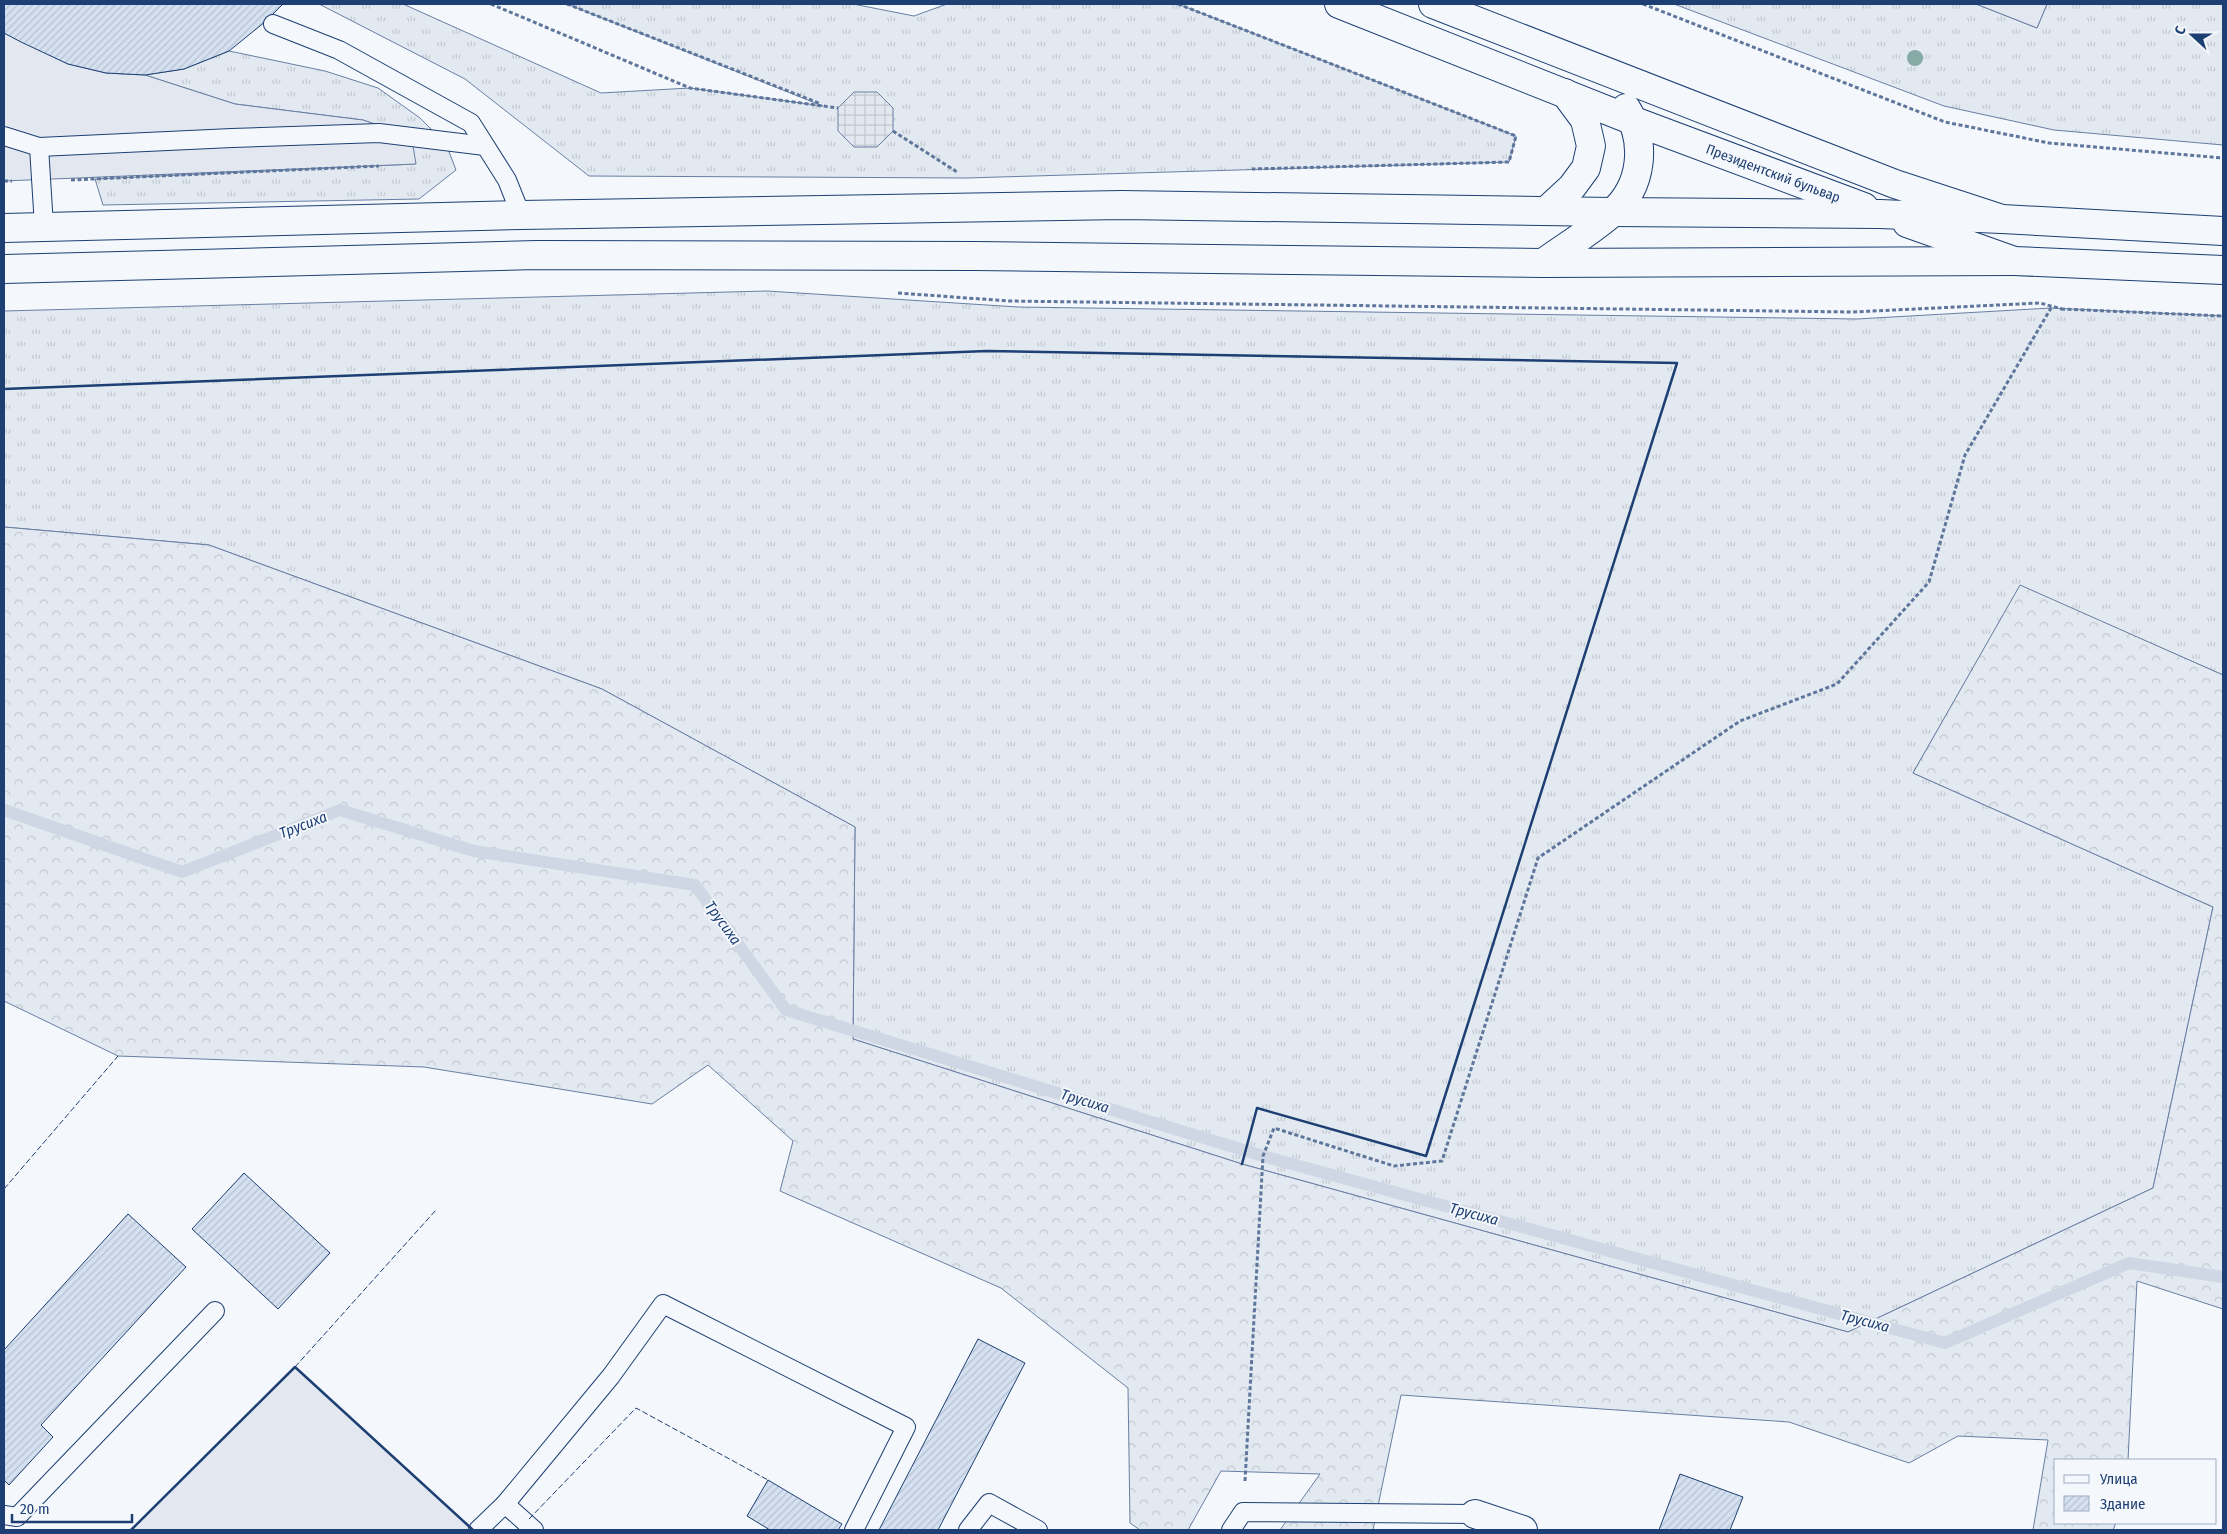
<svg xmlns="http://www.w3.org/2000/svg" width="2227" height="1534" font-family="'Fira Sans Condensed',sans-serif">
	<defs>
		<pattern id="grass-tufts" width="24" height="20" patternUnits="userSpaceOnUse" patternTransform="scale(1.25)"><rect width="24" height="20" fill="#e3e9f0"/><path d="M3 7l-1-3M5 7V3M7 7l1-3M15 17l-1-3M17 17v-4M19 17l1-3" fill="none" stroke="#c2c9d1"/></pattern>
		<pattern id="forest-crowns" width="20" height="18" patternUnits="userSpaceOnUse" patternTransform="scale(1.25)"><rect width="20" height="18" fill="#e3e9f0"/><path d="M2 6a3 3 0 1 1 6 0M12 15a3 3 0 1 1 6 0" fill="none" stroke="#c2c9d1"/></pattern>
		<pattern id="plaza-grid" width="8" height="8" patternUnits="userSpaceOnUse" patternTransform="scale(1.25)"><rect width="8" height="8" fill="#e3e8f0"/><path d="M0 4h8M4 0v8" fill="none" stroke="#c2c8d1"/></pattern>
		<pattern id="building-hatch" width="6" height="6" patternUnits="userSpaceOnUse" patternTransform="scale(1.25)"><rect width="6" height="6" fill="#d5e0f0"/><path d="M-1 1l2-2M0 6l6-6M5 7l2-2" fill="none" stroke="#b6c1d1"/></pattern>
	</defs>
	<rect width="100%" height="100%" fill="#f4f7fb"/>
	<g fill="url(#grass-tufts)" stroke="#687fa3">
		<polygon points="319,4 403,4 601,93 690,88 823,106 567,4 853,4 914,16 947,4 1178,4 1516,136 1509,162 966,178 589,176 465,79"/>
		<polygon points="1674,4 1976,4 2037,28 2047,4 2223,4 2223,145 2054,130 1944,106"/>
		<polygon points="229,51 325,71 378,88 420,118 446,144 456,170 419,199 103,205 95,179 415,164 401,133 363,120 235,104 145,75 184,69"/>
		<polygon points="767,291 1018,307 1857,319 2051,308 2223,316 2223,675 2020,586 1913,773 2213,907 2153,1188 1848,1332 1242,1164 853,1039 855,827 602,689 209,545 4,527 4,311"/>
	</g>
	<polygon fill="url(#forest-crowns)" stroke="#687fa3" points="4,527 209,545 602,689 855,827 853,1039 1242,1164 1848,1332 2153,1188 2213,907 1913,773 2020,585 2223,675 2223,1309 2137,1281 2128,1460 2056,1460 2056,1523 2116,1523 2113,1530 2033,1530 2048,1440 1958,1436 1909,1463 1789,1422 1401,1395 1373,1530 1280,1530 1320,1474 1221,1471 1188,1530 1140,1530 1130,1523 1128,1388 1001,1288 780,1191 793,1141 708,1065 652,1104 424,1067 118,1056 4,1001"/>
	<g fill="#e3e8f0" stroke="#687fa3">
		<polygon points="1976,4 2047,4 2037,28"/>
		<polygon points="4,33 68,64 106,73 145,75 235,104 363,120 401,133 413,146 416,164 4,181"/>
		<polygon points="295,1367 474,1530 131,1530"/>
	</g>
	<polygon fill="url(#plaza-grid)" stroke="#687fa3" points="854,92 877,92 893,108 893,131 877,147 854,147 838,131 838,108"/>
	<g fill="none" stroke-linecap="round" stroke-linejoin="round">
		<polyline stroke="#cfd7e4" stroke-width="12" points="4,810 182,872 340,810 474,851 695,885 786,1010 1263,1156 1945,1343 2129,1263 2223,1277"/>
	</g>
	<g fill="url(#building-hatch)" stroke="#1d3f73">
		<polygon points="4,4 283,4 266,21 229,51 184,69 145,75 106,73 68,64 21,42 4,33"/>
		<polygon points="244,1173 330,1253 278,1309 192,1229"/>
		<polygon points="128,1214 186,1267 41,1425 53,1437 9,1485 4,1480 4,1350"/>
		<polygon points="978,1339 1025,1363 938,1530 879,1530"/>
		<polygon points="1680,1474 1743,1497 1730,1530 1659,1530"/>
		<polygon points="768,1480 842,1524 838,1530 770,1530 747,1516"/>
	</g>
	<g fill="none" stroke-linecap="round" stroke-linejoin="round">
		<defs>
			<g id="lane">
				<polyline points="273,24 339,50 471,123 507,180 521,215"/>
				<polyline points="4,136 39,147 232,138 379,133 485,146"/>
				<polyline points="39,147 44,226"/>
				<polyline points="505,1504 611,1376 663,1304 906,1427 854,1530"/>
				<polyline points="4,1515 17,1517 215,1311"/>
				<polyline points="478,1530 505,1504 534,1530"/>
				<polyline points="968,1530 989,1503 1038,1530"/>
				<polyline points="1231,1530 1243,1512 1475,1514"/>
			</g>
			<polyline id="street" points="1475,1514 1523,1530"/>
			<g id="secondary">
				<path id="s1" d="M1339,4L1634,121L1864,207"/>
				<polyline points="1433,4 1895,184 2002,219 2223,231"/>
				<polyline points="1546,211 1572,187 1586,168 1591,146 1585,120 1565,93"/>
				<polyline points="1907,223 2014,261 2223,270"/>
				<polyline points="4,228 521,215 1122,205 1613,212 1880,214 2002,219"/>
				<path d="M1543,263C1565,247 1590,232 1612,213C1643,186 1647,142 1626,108"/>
				<polyline points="4,269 537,255 975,256 1543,263 2014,261"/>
			</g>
		</defs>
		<use href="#lane" stroke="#1d3f73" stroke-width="20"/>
		<use href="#street" stroke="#1d3f73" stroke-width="30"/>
		<use href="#secondary" stroke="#1d3f73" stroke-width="30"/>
		<g stroke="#5e769c" stroke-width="3" stroke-dasharray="4 2.5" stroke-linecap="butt">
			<polyline points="491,4 690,88 838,108"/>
			<polyline points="567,4 821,104"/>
			<polyline points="1178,4 1516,136 1509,162 1252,169"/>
			<polyline points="1643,4 1945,122 2049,143 2223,158"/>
			<polyline points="893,131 957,172"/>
			<polyline points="71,180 379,166"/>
			<polyline points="4,181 12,181"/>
			<polyline points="898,293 1009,301 1852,312 2040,303 2062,309"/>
			<polyline points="2061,309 2223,316"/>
			<polyline points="1245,1481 1263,1156 1274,1128 1394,1166 1442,1161 1538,858 1740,721 1837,684 1929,582 1965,455 2051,308 2054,308"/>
		</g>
		<use href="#lane" stroke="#f4f7fb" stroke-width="18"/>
		<use href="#street" stroke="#f4f7fb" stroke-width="28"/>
		<use href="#secondary" stroke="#f4f7fb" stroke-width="28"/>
		<g stroke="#1d3f73" stroke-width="1" stroke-dasharray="6 2.5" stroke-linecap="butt">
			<polyline points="4,1189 118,1056"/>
			<polyline points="295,1367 436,1210"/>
			<polyline points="529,1519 636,1408 768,1480"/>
		</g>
		<g stroke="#1d3f73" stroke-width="2.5">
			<polyline points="4,389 987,351 1677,363 1426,1156 1257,1108 1242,1164"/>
			<polyline points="131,1530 295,1367 473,1530"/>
		</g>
	</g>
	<circle fill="#86aba6" cx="1915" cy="58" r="8"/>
	<g text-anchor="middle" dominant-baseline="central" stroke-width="4" stroke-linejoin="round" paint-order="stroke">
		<g font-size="14" fill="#1d3f73" stroke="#f4f7fb">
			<text stroke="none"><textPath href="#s1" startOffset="466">Президентский бульвар</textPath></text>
		</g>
		<g font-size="15" font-style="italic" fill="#1d3f73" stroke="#f4f7fb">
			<text transform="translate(303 825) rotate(-21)">Трусиха</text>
			<text transform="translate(723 923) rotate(54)">Трусиха</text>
			<text transform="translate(1085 1101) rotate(17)">Трусиха</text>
			<text transform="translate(1474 1214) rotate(15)">Трусиха</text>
			<text transform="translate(1865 1321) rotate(15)">Трусиха</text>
		</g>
	</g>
	<rect width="2227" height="1534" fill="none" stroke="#1d3f73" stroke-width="10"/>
	<rect x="2054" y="1459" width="162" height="65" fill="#f4f7fb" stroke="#9eadc5"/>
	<rect x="2064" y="1475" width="25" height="8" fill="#f4f7fb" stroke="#9eadc5"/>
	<text x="2100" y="1484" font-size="15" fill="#1d3f73">Улица</text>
	<rect x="2064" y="1496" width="25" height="15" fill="url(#building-hatch)" stroke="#9eadc5"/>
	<text x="2100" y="1509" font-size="15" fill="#1d3f73">Здание</text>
	<g transform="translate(2192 35) rotate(291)" stroke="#f4f7fb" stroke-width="4" paint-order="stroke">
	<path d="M0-4L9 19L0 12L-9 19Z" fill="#1d3f73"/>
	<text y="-8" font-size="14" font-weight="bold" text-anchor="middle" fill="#1d3f73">С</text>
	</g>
	<path d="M12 1514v8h120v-8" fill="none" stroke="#1d3f73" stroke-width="2.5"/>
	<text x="20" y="1514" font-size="15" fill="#1d3f73" stroke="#f4f7fb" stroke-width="4" paint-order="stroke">20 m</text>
</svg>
